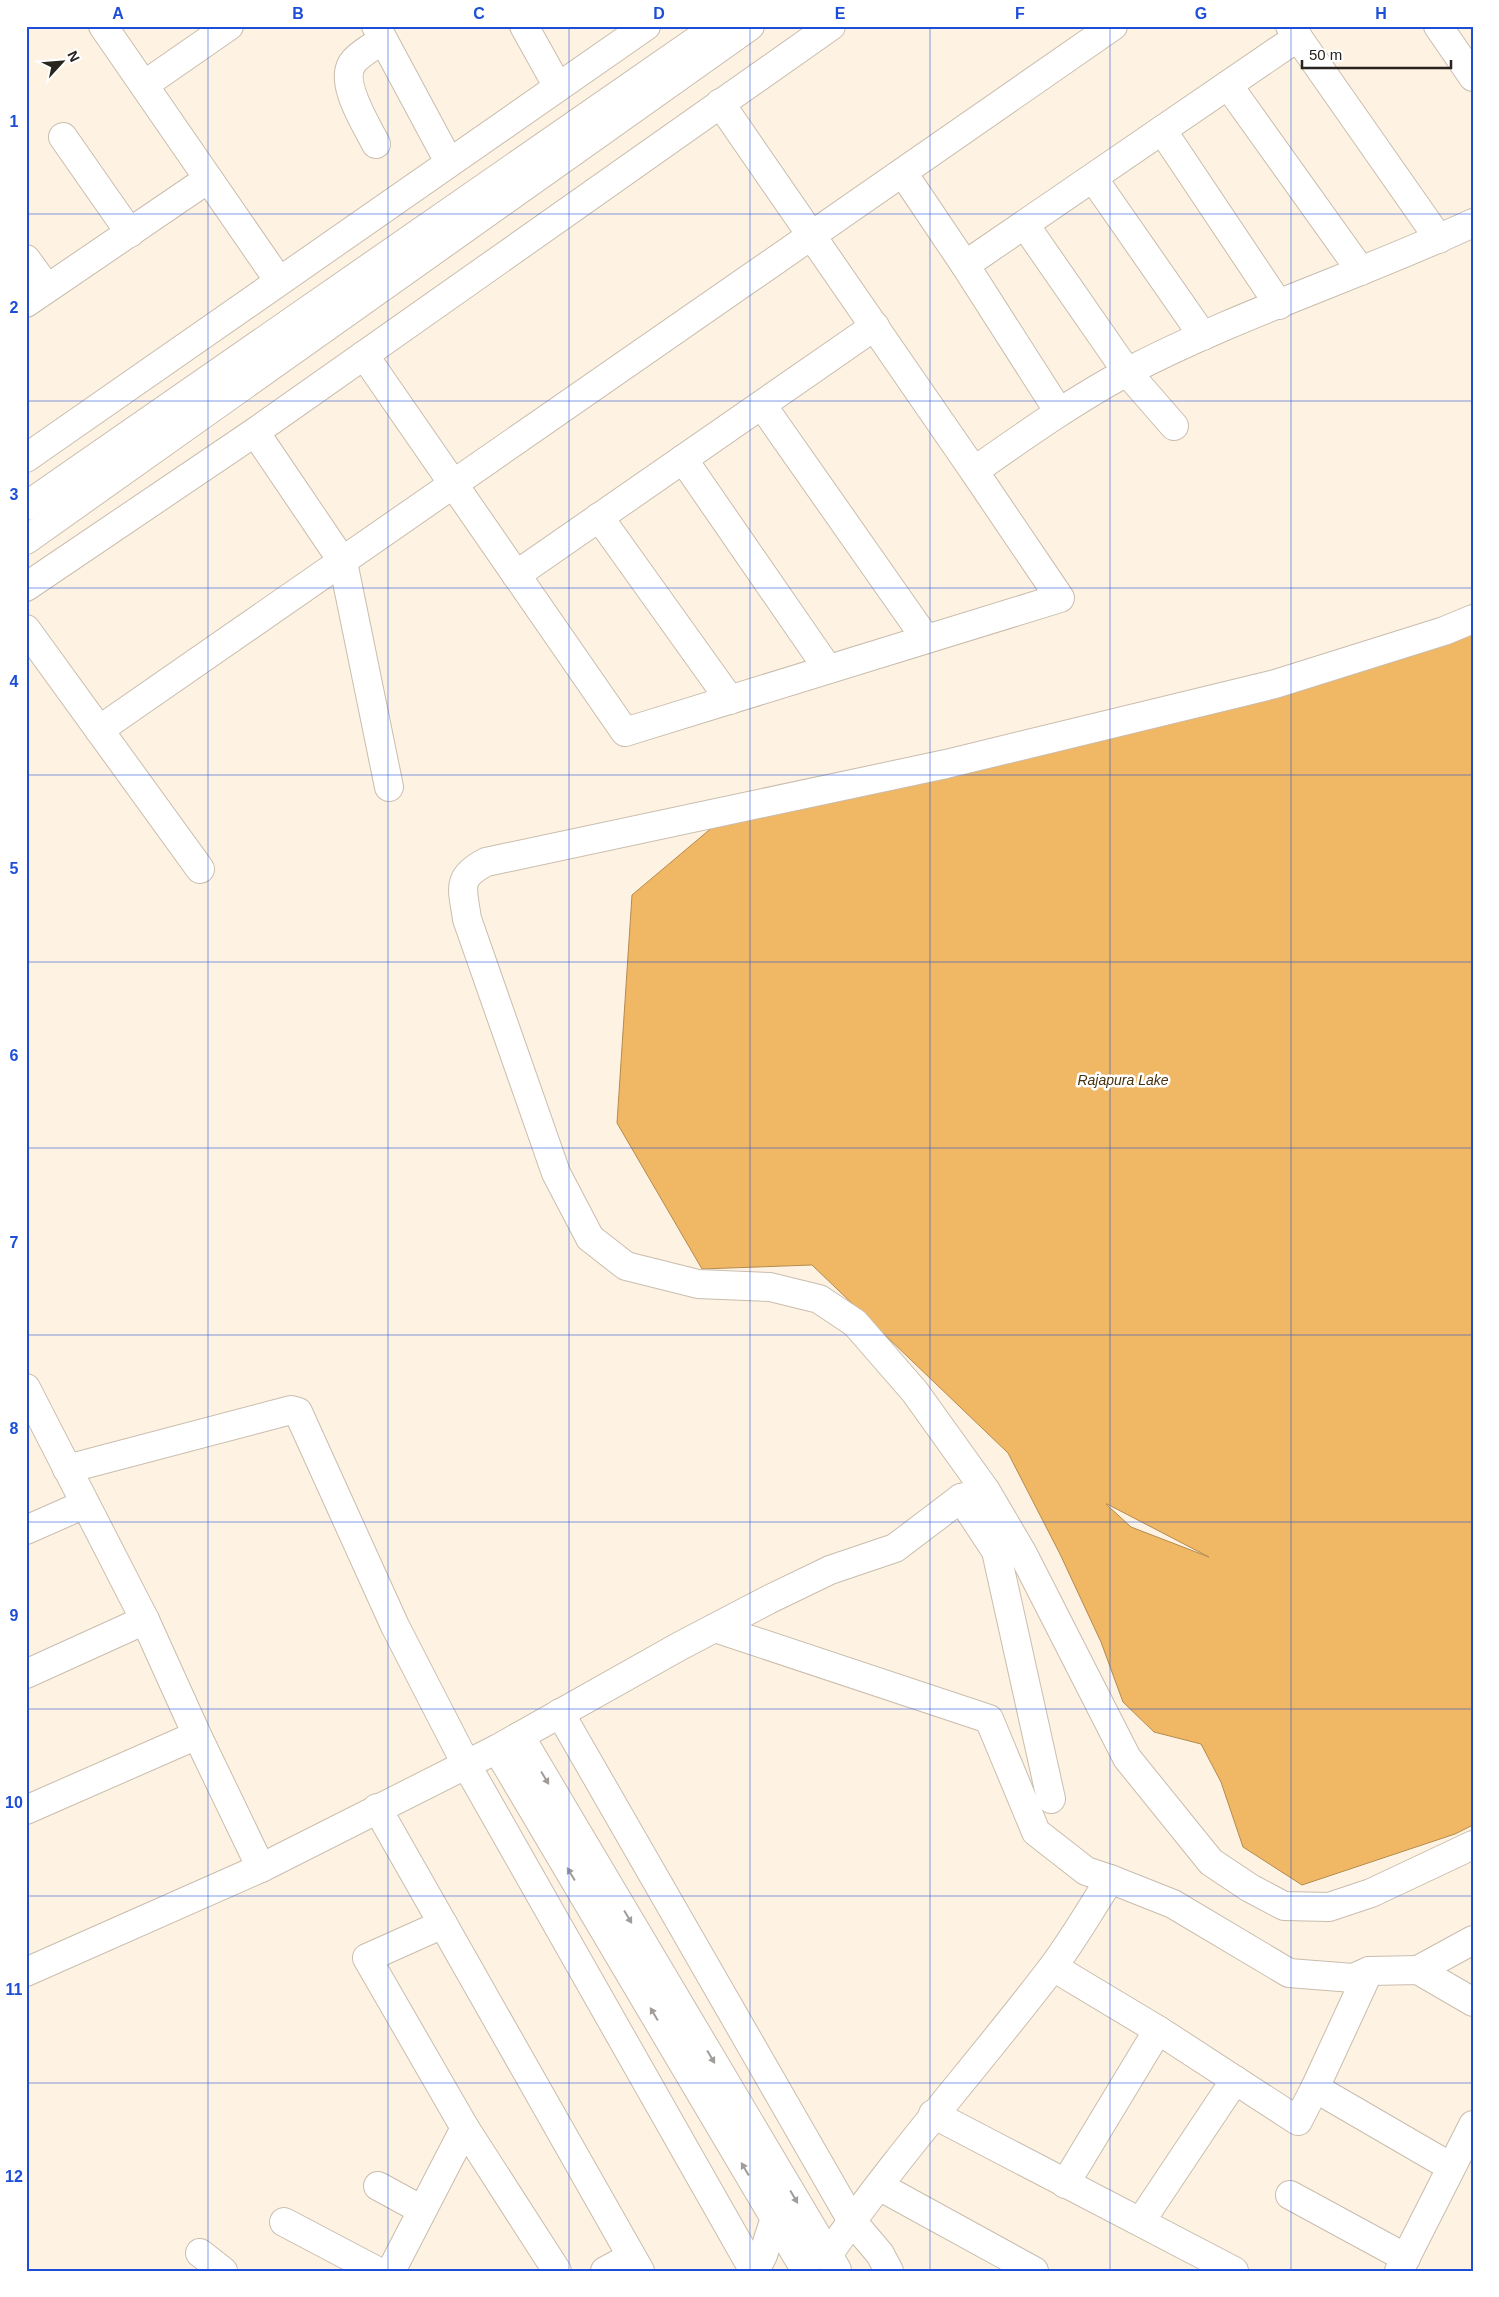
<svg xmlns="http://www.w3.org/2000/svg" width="1499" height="2297" font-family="Helvetica,sans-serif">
	<rect width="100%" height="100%" fill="#fef2e2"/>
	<path fill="#f0b764" stroke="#b48b4f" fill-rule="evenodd" d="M1473,615V1825L1455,1834L1302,1885L1243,1847L1221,1782L1201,1744L1154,1732L1123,1702L1101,1642L1060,1554L1008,1453L812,1265L702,1269L617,1123L632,895L746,799L1026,744ZM1106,1504H1107L1209,1557L1131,1527Z"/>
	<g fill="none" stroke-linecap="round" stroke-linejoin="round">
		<defs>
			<g id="minor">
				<polyline points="103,26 279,281"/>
				<polyline points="376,26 449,162"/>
				<polyline points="524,26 558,87"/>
				<polyline points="1290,26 1439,239"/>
				<polyline points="1438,26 1473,77"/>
				<polyline points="144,85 229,26"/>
				<polyline points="1228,85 1361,271"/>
				<path d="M720,103L974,471C1024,436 1073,401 1127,372C1238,314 1359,276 1473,223"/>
				<polyline points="1162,130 1279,305"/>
				<polyline points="63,137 130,233"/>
				<path d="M376,144C366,124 337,80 354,61C362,52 374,46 383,40"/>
				<polyline points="903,173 965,265 1298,37"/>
				<polyline points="1093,178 1203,336"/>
				<polyline points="1025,225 1127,372 1174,426"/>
				<polyline points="26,259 47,288"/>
				<polyline points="965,265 1059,412"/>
				<polyline points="26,303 208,179"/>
				<polyline points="364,355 625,732 1060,598 974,471"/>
				<polyline points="762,405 926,639"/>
				<polyline points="255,432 343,562 389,787"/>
				<polyline points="26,458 646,26"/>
				<polyline points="683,459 828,669"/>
				<polyline points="26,506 710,31"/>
				<polyline points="599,517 730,700"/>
				<polyline points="26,540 750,26"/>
				<polyline points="516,575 875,326"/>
				<polyline points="26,587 255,432 831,26"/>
				<polyline points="26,629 200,869"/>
				<polyline points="99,730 1113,26"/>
				<polyline points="26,1388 145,1620 197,1735 261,1868"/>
				<polyline points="67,1469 291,1410 298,1412 395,1626 466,1764 754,2271"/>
				<path d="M986,1491L915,1392L855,1323L819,1299L770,1287L698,1284L626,1266L590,1238L556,1173L467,919C463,889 455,878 486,862L946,764L1275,684L1444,631L1473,619"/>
				<polyline points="961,1498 996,1551 1051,1799"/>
				<polyline points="26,1530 85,1504"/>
				<path d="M715,1628L989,1719L1036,1832L1086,1871L1110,1879C1091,1909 1073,1940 1052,1968C978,2065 897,2155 828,2255"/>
				<polyline points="26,1674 145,1620"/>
				<polyline points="560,1713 852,2221 880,2254 889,2271"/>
				<polyline points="520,1736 837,2270"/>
				<polyline points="497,1749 806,2271"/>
				<polyline points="377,1808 443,1924"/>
				<polyline points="26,1810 197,1735"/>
				<polyline points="1110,1879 1173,1904 1289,1973 1353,1978 1369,1971 1418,1970 1473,2002"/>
				<polyline points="1053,1967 1158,2030"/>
				<polyline points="1418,1970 1473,1940"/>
				<polyline points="26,1972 261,1868 497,1749 680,1646 768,1600 830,1570 895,1548 961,1498 986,1491 1023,1554 1127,1758 1211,1862 1250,1888 1284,1906 1329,1907 1371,1893 1473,1845"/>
				<polyline points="1315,2088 1369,1971"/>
				<polyline points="933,2114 1234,2271"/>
				<polyline points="1065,2184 1158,2030 1298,2121 1315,2088 1451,2167"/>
				<polyline points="378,2186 422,2210"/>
				<polyline points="879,2186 1034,2271"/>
				<polyline points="1290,2195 1406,2258"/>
				<polyline points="1141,2221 1235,2080"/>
				<polyline points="284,2222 377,2271"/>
				<polyline points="200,2253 223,2271"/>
				<polyline points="391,2271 465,2128"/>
				<polyline points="557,2271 465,2128 367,1958 443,1924 640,2271"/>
				<polyline points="605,2271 631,2257"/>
				<polyline points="755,2271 763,2255 775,2218"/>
				<polyline points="1399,2271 1473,2125"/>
			</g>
		</defs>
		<use href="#minor" stroke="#c9bdae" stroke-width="30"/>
		<use href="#minor" stroke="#fff" stroke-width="28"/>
	</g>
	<defs><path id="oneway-solid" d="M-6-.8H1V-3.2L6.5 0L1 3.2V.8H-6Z" transform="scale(1.25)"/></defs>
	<g fill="#9f9c9a">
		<use href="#oneway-solid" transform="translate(545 1778) rotate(59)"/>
		<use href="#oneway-solid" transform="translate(571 1874) rotate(-121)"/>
		<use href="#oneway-solid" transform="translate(628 1917) rotate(59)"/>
		<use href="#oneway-solid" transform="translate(654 2014) rotate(-121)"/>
		<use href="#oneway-solid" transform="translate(711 2057) rotate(59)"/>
		<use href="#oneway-solid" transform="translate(745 2169) rotate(-121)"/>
		<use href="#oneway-solid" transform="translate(794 2197) rotate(60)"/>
	</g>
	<path fill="none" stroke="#1d4ed8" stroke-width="1" stroke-opacity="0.55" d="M208,26V2271M388,26V2271M569,26V2271M750,26V2271M930,26V2271M1110,26V2271M1291,26V2271M26,214H1473M26,401H1473M26,588H1473M26,775H1473M26,962H1473M26,1148H1473M26,1335H1473M26,1522H1473M26,1709H1473M26,1896H1473M26,2083H1473"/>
	<g text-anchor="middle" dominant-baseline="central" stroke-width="5" stroke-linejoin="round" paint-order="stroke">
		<g font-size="14" font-style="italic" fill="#48310d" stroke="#fff">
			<text x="1123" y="1080">Rajapura Lake</text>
		</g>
	</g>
	<rect width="1499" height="2297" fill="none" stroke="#ffffff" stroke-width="55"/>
	<g transform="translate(62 62) rotate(64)" stroke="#ffffff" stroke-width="4" paint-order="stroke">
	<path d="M0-4L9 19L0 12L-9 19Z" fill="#29241e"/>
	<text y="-8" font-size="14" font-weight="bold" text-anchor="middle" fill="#29241e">N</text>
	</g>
	<path d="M1302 60v8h149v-8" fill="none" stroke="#29241e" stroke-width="2.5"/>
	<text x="1309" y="60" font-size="15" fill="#29241e" stroke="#ffffff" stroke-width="4" paint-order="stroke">50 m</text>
	<rect x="28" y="28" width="1444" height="2242" fill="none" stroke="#1d4ed8" stroke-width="2"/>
	<g font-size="16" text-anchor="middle" font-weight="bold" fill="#1d4ed8">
		<text x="118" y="19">A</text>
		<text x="298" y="19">B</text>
		<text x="479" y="19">C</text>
		<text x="659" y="19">D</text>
		<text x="840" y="19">E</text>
		<text x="1020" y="19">F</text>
		<text x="1201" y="19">G</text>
		<text x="1381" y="19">H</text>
		<text x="14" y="127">1</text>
		<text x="14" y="313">2</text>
		<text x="14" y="500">3</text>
		<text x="14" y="687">4</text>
		<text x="14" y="874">5</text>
		<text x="14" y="1061">6</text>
		<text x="14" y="1248">7</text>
		<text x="14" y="1434">8</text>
		<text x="14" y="1621">9</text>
		<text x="14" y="1808">10</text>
		<text x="14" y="1995">11</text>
		<text x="14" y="2182">12</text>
	</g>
</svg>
